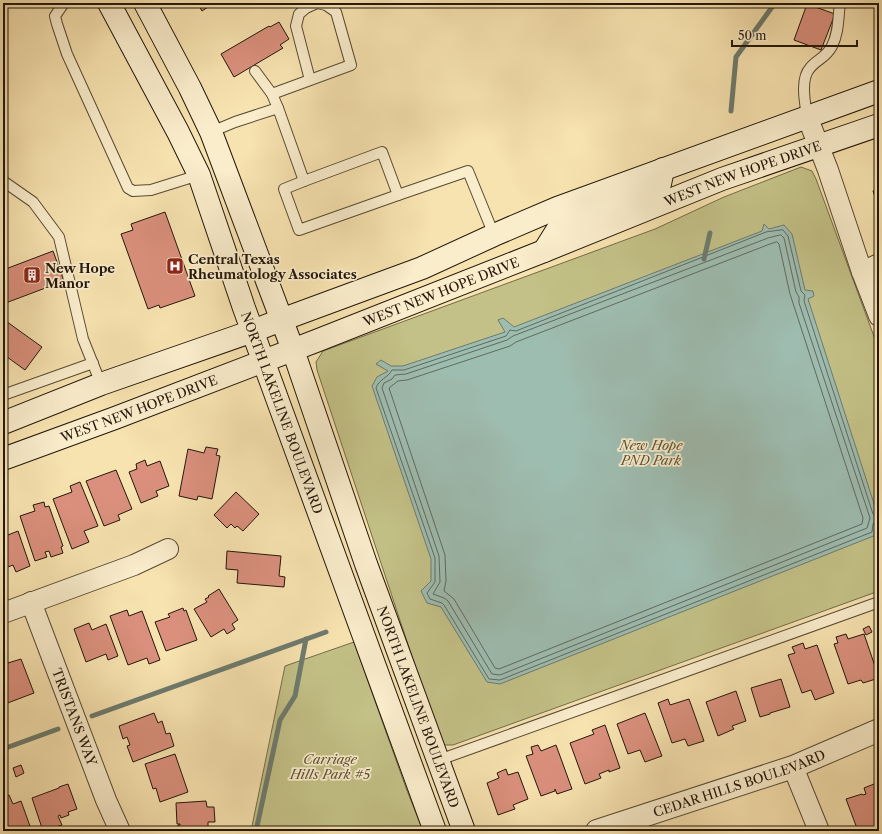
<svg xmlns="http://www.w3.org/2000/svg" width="882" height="834" font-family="'Libre Caslon Text',serif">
	<rect width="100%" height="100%" fill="#f7e3b0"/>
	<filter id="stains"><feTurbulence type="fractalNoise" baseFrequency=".005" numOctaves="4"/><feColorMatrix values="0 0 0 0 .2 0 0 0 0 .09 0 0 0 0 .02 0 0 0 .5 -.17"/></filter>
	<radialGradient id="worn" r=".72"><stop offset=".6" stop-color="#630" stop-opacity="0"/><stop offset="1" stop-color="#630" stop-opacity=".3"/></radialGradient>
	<g fill="#c3c187" stroke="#736c48">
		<polygon points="801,167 812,171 816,179 879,350 879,591 453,745 444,745 439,738 317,370 316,362 323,351 655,229 724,197"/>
		<polygon points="354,642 406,788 423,831 251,831 285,666"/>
	</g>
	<polygon fill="#9ebdb1" stroke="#6d7b6e" points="764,224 769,229 784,225 792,234 805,290 813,291 814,296 808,299 878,516 876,535 500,684 487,682 441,607 427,603 421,591 431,581 431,559 372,386 377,377 388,371 376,364 381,360 391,366 403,366 505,332 498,320 503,318 514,327 762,231"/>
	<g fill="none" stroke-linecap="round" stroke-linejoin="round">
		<g stroke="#606a5e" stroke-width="1">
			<path d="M783,230L788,236L801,291L805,295L804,301L873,514L878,518L873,524L872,532L500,680L489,679L444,605L442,603L430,599L427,593L435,582V558L376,388C379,379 388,378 392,370H404L506,336L510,330L516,331L766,232Z"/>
			<polygon points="781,235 784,238 796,292 799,297 799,303 870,518 867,528 500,675 492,674 448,601 444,598 433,594 440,582 439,556 382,388 384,383 392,379 395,375 406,374 507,340 513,336 768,238"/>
			<polygon points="777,242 779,244 790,294 863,518 862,524 499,669 495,668 454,599 444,591 446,581 445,555 389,388 398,381 407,380 510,346 516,342 770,244"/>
		</g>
		<g stroke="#6d7b6e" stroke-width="5">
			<polyline points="731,111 736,57 775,3"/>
			<polyline points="704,259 710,233"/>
			<polyline points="92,716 326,632"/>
			<polyline points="3,749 58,729"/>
			<polyline points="256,831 280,720 295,696 306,639"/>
		</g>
	</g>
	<g fill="#da907d" stroke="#23170a">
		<polygon points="197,3 214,3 202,11"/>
		<polygon points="807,4 835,14 821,50 794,40"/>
		<polygon points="279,22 289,39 280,45 283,48 234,77 221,54 269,26 270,27"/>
		<polygon points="879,189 879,209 873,191"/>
		<polygon points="165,212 195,296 160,308 159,305 148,309 121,234 133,230 131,224"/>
		<polygon points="53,251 64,281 3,304 3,270"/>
		<polygon points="3,319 42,347 25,370 3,354"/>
		<polygon points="206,447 218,449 216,455 220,456 212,499 198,496 197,500 179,496 188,449 204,453"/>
		<polygon points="145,460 147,466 160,461 169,486 156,491 158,496 141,503 129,472 137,469 136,464"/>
		<polygon points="116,470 132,509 118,515 120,520 104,526 86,481"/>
		<polygon points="80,482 98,526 84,531 89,542 72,549 53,499 72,492 70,486"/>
		<polygon points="236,492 259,514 243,531 237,526 235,528 231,524 227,528 214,515"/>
		<polygon points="44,502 45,507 49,506 63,546 61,547 63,553 51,557 49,551 45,552 47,557 35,561 20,516 35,511 33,505"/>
		<polygon points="18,531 30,566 16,572 13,565 3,569 3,537"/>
		<polygon points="227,551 281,556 279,576 285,577 284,587 237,583 238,570 226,569"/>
		<polygon points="219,589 238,620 232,624 235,629 227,634 224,629 211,637 194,609 207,602 205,599 209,597 208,596"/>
		<polygon points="183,608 184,611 186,610 197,640 166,651 155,622 170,617 168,614"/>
		<polygon points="127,610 129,616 142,611 160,660 149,664 147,658 128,665 110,616"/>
		<polygon points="89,623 92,630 106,624 118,656 108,660 106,654 86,662 74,629"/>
		<polygon points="869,626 872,632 866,635 863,629"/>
		<polygon points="846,634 848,639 864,634 879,678 863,683 861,680 848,684 834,644 838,643 836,637"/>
		<polygon points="803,643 805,649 817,645 834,693 815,700 811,690 802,693 788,655 795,653 792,647"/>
		<polygon points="5,655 8,663 21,659 34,693 5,704 3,699 3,656"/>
		<polygon points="781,679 790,707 770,713 770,714 760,717 751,688"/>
		<polygon points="736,691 746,721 732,726 734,729 718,736 706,702"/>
		<polygon points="668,699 670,705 689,699 704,741 688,746 685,739 672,743 658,703"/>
		<polygon points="154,713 158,723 162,721 166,734 170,733 174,746 133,762 127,746 130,745 127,737 123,739 119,726"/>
		<polygon points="645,713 662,756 645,762 640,750 628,754 617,724"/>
		<polygon points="605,725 620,768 609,772 609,770 599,774 601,778 585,784 570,743 594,734 592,730"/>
		<polygon points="538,745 541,751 556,745 572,789 557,794 555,789 555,791 541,796 526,756 533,754 531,747"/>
		<polygon points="175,754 188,792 160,802 156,788 153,789 145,764"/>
		<polygon points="21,765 24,773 16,777 13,768"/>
		<polygon points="506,769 508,775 518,772 528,799 513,805 515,809 498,815 487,783 499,778 497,773"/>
		<polygon points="879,782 879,831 858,831 846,799 862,794 863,795 866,794 864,788"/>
		<polygon points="68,784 77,809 68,812 69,815 61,818 60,815 58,816 62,825 43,831 32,798 59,788 59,787"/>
		<polygon points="9,795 13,804 21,801 31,829 24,831 3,831 3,797"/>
		<polygon points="206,801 207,807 214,807 215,822 208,822 208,831 178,831 178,825 180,825 180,824 177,824 176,803"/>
	</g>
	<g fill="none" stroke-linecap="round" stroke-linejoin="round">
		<defs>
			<g id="service">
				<polyline points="64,3 55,16 57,24 67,54 128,188 133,191 151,190 199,175"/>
				<polyline points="255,71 272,94 278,108"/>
				<polyline points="272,94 351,65 336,12 326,5 317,3 306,8 299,14 296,26 310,80"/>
				<path d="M807,116C805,103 800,79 810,68C817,59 826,58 832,46C839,32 838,18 840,3"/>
				<polyline points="211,132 235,122 278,108 304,181 382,152 398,195 468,171 494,235"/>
				<polyline points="3,181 33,202 59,237 83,339 101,384"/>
				<polyline points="304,181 284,189 299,230 398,195"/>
				<polyline points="3,395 93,363"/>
				<polyline points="439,760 879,602"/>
			</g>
			<g id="minor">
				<polyline points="807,116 828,170 862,272 879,316"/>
				<polyline points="862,272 879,264"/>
				<path id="s1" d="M31,602L106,800L120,831"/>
				<polyline points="3,613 134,565 168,549"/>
				<polyline points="793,767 819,831"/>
			</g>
			<g id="tertiary">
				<path id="s2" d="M597,831L793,767L879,730"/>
			</g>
			<g id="secondary">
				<path id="s3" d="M109,3L178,132L199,175L244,308L435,831"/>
				<path id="s4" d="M145,3L190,88L211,132L293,350L366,564L464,831"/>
				<polyline points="544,251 559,227 646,194 660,184 663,169"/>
				<polyline points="3,423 101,384 253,331 281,320 422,268 494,235 557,208 879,91"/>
				<path id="s5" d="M3,459L115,418L316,341L544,251L722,179L879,125"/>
			</g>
		</defs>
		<use href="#service" stroke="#584a34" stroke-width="12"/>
		<use href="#minor" stroke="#584a34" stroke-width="22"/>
		<use href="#tertiary" stroke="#584a34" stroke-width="24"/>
		<use href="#secondary" stroke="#23170a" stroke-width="24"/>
		<use href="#service" stroke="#faedcc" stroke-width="10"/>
		<use href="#minor" stroke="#faedcc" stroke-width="20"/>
		<use href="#tertiary" stroke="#faedcc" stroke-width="22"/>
		<use href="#secondary" stroke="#faedcc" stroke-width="22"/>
	</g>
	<defs>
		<symbol id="hospital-square" viewBox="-11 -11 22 22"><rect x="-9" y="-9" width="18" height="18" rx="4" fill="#8f2418" stroke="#faedcc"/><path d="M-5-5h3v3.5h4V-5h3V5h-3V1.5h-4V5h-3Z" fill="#fff"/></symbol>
		<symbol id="building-square" viewBox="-11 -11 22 22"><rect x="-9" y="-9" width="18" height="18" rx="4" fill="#8f2418" stroke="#faedcc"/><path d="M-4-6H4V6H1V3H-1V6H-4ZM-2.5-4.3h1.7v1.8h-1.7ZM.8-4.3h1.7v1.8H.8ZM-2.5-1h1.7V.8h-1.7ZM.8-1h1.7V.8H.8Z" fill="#fff"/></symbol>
	</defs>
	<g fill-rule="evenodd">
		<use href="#hospital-square" x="165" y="256" width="20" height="20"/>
		<use href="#building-square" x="22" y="265" width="20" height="20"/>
	</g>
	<g text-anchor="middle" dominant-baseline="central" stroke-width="3.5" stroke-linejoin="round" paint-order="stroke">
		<g font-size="13" fill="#23170a" stroke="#faedcc">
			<text stroke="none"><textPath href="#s5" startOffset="793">WEST NEW HOPE DRIVE</textPath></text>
			<text stroke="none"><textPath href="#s5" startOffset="469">WEST NEW HOPE DRIVE</textPath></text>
			<text stroke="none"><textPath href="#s5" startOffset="145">WEST NEW HOPE DRIVE</textPath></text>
			<text stroke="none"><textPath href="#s3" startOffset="446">NORTH LAKELINE BOULEVARD</textPath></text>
			<text stroke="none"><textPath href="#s4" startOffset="756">NORTH LAKELINE BOULEVARD</textPath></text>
			<text stroke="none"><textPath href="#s1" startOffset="123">TRISTANS WAY</textPath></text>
			<text stroke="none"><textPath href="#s2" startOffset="150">CEDAR HILLS BOULEVARD</textPath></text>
		</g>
		<g font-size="13" font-weight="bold" fill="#23170a" stroke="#faedcc" text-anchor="start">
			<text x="188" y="259">Central Texas<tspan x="188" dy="15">Rheumatology Associates</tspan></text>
			<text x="45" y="268">New Hope<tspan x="45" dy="15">Manor</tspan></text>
		</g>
		<g font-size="13" font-style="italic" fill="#5b5236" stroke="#faedcc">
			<text x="651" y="445">New Hope<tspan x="651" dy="15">PND Park</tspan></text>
			<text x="330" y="759">Carriage<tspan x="330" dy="15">Hills Park #5</tspan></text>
		</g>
	</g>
	<rect width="882" height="834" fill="none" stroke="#f7e3b0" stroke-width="16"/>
	<rect x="4" y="4" width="874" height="826" fill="none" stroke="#23170a" stroke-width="2"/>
	<rect x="8" y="8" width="866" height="818" fill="none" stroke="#23170a"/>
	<path d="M732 40v6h125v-6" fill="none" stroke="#23170a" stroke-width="2"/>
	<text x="738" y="40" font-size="12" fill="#23170a" stroke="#faedcc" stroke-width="3" paint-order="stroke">50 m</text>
	<rect width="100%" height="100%" filter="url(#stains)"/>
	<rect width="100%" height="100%" fill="url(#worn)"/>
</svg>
